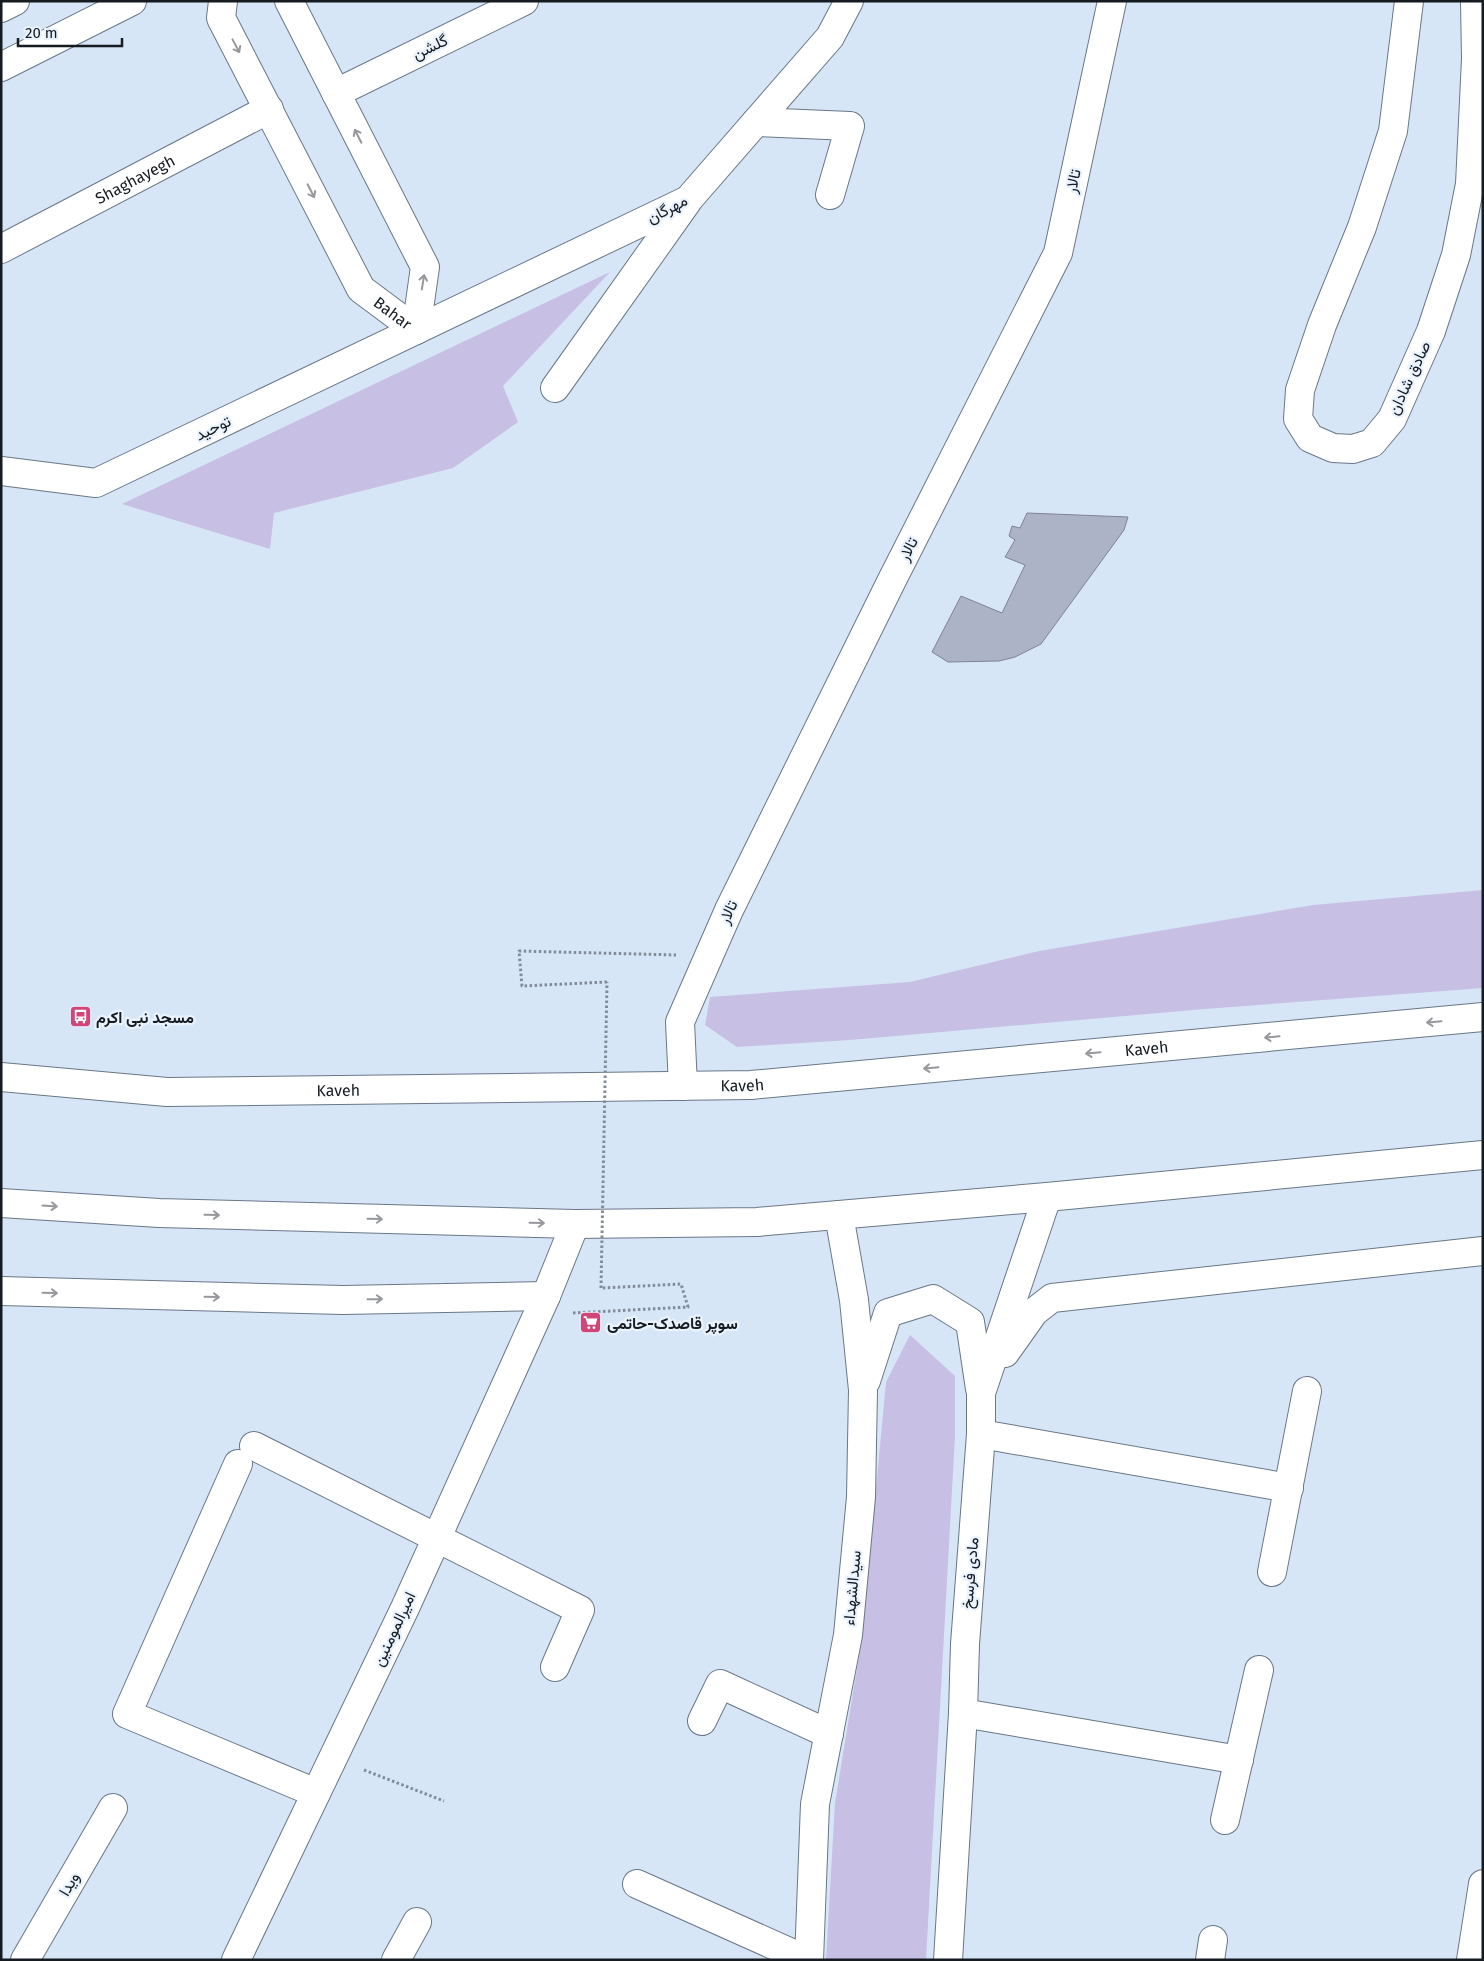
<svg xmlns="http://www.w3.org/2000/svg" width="1484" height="1961" font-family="'Fira Sans',Vazirmatn,sans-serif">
	<rect width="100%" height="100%" fill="#d7e6f7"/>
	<g fill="#c7bfe4">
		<polygon points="610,272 503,386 518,422 453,468 274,513 270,549 122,504"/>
		<polygon points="1483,890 1483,988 1205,1009 850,1040 737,1047 705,1025 710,997 910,982 1039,951 1313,905"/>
		<polygon points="910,1335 955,1376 955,1436 926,1960 826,1960 835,1803 862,1638 886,1382"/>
	</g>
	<polygon fill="#adb3c6" stroke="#7e8395" points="1027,513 1128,517 1124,530 1041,644 1015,657 999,661 948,662 932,652 961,596 1002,613 1025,565 1005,557 1015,540 1009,536 1012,526 1020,528"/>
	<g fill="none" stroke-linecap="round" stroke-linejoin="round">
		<defs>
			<g id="street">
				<path id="s1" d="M223,1L221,18L361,289L416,330"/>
				<polyline points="289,1 425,267 416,330"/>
				<polyline points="1409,1 1393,131 1362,227 1322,325 1300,390 1298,419 1310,438 1333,448 1353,449 1372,443 1392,419 1431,331 1456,255 1470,184 1476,59 1475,1"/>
				<polyline points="336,93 524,1"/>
				<polyline points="756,122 850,126 830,195"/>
				<path id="s2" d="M1,249L269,109"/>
				<polyline points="555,388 687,202"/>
				<polyline points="1,471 96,483 688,200 830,37 849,1"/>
				<polyline points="683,1086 680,1022 729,910 891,582 1058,253 1112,1"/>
				<polyline points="1,1291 343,1300 546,1296"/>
				<polyline points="1005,1353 1034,1312 1052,1298 1483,1251"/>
				<polyline points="866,1381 888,1313 933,1299 970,1322 980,1389"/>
				<polyline points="981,1434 1289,1488"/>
				<polyline points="254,1446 580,1610 555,1667"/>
				<polyline points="238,1464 127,1714 316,1793"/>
				<polyline points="1272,1572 1307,1391"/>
				<polyline points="963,1713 1239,1760"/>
				<polyline points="702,1721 720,1684 829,1734"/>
				<polyline points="1225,1820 1259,1670"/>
				<polyline points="637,1884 807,1960"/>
				<polyline points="25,1960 113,1808"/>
				<polyline points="236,1960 405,1608 546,1296 575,1224"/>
				<polyline points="396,1960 417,1922"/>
				<polyline points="809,1960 815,1804 848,1635 861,1497 863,1390 854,1300 839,1215"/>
				<polyline points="948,1960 963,1713 965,1644 981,1434 981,1393 1047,1197"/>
				<polyline points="1210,1960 1213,1940"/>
				<polyline points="1471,1960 1483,1884"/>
			</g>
			<g id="secondary">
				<polyline points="1,8 15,1"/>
				<polyline points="1,67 132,1"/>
			</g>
			<g id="primary">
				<path id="s3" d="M1,1077L167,1092L751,1085L1483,1017"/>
				<polyline points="1,1203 159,1213 575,1224 757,1222 1047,1197 1483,1155"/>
			</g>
		</defs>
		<use href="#street" stroke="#697785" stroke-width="30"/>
		<use href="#secondary" stroke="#697785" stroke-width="30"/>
		<use href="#primary" stroke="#697785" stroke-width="30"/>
		<g stroke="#818c98" stroke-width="3" stroke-dasharray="2.5 2.5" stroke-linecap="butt">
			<polyline points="607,982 522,986 519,951 676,955"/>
			<polyline points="573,1313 688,1307 681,1284 601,1288"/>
			<polyline points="364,1770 444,1801"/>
		</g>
		<use href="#street" stroke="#fff" stroke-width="28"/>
		<use href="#secondary" stroke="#fff" stroke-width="28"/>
		<use href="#primary" stroke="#fff" stroke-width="28"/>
		<polyline stroke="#818c98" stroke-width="3" stroke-dasharray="2.5 2.5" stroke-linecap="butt" points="601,1288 607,982"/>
	</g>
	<defs><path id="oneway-shaft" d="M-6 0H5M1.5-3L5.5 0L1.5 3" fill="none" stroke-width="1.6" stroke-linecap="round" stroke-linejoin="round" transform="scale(1.25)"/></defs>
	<g stroke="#96989b">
		<use href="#oneway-shaft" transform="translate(236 46) rotate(62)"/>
		<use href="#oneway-shaft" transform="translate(358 136) rotate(-117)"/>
		<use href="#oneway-shaft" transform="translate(311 191) rotate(63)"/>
		<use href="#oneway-shaft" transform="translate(423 282) rotate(-81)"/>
		<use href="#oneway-shaft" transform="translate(1434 1022) rotate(175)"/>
		<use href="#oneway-shaft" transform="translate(1272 1037) rotate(175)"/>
		<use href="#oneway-shaft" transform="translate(1093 1053) rotate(175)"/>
		<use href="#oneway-shaft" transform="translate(931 1068) rotate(175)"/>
		<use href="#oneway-shaft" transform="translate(50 1206) rotate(4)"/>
		<use href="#oneway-shaft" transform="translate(212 1215) rotate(1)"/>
		<use href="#oneway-shaft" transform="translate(375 1219) rotate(1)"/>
		<use href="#oneway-shaft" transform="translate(537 1223) rotate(1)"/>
		<use href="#oneway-shaft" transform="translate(50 1293) rotate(1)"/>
		<use href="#oneway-shaft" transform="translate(212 1297) rotate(1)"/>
		<use href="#oneway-shaft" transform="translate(375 1299) rotate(-1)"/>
	</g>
	<defs>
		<symbol id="bus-square" viewBox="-11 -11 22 22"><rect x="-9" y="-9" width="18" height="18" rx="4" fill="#d14577" stroke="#e9f2fd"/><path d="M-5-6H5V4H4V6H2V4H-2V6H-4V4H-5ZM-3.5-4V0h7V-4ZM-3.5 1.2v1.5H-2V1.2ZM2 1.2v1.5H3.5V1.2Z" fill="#fff"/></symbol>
		<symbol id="supermarket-square" viewBox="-11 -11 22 22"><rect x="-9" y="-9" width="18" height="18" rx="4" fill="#d14577" stroke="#e9f2fd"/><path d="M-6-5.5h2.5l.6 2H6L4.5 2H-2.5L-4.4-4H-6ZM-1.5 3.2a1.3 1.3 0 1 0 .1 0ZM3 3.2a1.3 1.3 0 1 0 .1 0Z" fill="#fff"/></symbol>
	</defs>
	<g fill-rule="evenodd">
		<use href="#bus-square" x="68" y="1004" width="25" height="25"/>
		<use href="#supermarket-square" x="578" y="1310" width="25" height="25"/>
	</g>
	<g text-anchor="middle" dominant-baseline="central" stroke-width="4.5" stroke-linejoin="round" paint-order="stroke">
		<g font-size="16" fill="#151b21" stroke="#e9f2fd">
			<text transform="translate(430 47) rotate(-26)">گلشن</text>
			<text stroke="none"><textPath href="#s2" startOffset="151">Shaghayegh</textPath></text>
			<text transform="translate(1073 181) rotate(-78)">تالار</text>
			<text transform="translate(667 209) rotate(-28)">مهرگان</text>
			<text stroke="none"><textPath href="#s1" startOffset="362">Bahar</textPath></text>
			<text transform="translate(1409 378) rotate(-65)">صادق شادان</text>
			<text transform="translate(213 428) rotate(-26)">توحید</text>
			<text transform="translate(908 549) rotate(-63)">تالار</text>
			<text transform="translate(728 912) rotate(-65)">تالار</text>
			<text stroke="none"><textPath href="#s3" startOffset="1148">Kaveh</textPath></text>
			<text stroke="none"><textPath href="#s3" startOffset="742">Kaveh</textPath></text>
			<text stroke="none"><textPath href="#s3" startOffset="338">Kaveh</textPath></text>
			<text transform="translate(970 1573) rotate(-85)">مادی فرسخ</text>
			<text transform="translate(852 1588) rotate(-85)">سیدالشهداء</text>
			<text transform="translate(394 1629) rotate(-65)">امیرالمومنین</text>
			<text transform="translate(69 1884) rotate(-60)">ویدا</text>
		</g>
		<g font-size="16" font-weight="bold" fill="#151b21" stroke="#e9f2fd" text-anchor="start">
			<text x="96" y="1017">مسجد نبی اکرم</text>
			<text x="607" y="1323">سوپر قاصدک-حاتمی</text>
		</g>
	</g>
	<rect width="1484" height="1961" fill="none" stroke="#151b21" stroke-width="5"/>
	<path d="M18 38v8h104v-8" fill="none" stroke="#151b21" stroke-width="2.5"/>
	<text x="25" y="38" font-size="15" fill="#151b21" stroke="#e9f2fd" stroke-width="4" paint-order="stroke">20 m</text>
</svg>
